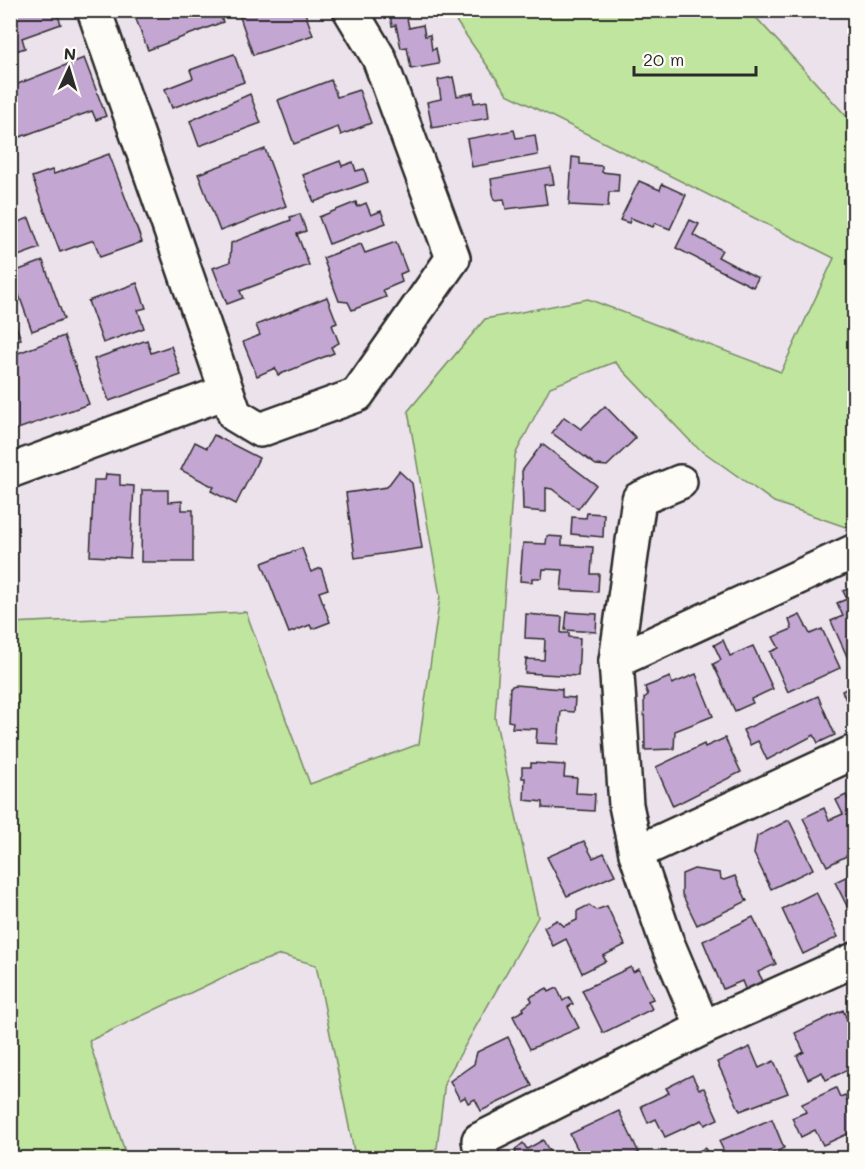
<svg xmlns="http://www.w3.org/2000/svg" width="865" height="1169" font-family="Mali,sans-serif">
	<rect width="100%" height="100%" fill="#ece2ec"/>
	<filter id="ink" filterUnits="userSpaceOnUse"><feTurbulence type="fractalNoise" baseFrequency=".0167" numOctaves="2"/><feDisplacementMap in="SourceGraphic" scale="12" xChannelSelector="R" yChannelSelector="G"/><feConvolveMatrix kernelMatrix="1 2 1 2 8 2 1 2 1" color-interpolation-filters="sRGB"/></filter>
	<g filter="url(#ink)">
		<polygon fill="#c0e59f" stroke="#768865" stroke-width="1.5" points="449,11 750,11 849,119 854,110 854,530 774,502 694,445 615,362 550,387 515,455 495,718 538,917 445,1081 437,1148 418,1158 358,1158 355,1156 316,965 281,955 249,965 89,1041 127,1158 18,1158 10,1151 11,623 246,612 310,784 419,744 440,596 408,411 485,319 588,299 781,372 834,258 507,94"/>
		<g fill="#c4a6d3" stroke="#2b2b2b" stroke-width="1.5">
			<polygon points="10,10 56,10 61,24 22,38 25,48 10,53"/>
			<polygon points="143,10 218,10 223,22 148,50 134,14"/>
			<polygon points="259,10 304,10 313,35 253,55 240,17"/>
			<polygon points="389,10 398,10 399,14 406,13 409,28 423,25 425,36 430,35 432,50 436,48 439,64 411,69 407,47 401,48 396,25 392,26"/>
			<polygon points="234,54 244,82 172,108 165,89 193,78 190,70"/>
			<polygon points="84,58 106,116 96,120 92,111 20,137 10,112 10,87"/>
			<polygon points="453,77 457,96 473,93 474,103 487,101 489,118 432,128 427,102 441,99 438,80"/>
			<polygon points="331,80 337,97 359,90 371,123 341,135 338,127 294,144 278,100"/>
			<polygon points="250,94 261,123 199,146 190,121"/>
			<polygon points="514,130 516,138 535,135 538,155 472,167 467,139"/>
			<polygon points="265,149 286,206 220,231 198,174"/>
			<polygon points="109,154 142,242 100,257 94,240 60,252 32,177 52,170 54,174"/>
			<polygon points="572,157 580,158 580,164 602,166 602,172 619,174 618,192 609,192 608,207 569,205"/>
			<polygon points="340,161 342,166 353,162 356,171 364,169 368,182 314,202 303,175"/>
			<polygon points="551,168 554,184 544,185 547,204 506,209 504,199 494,200 491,179"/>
			<polygon points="639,181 660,190 662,184 686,195 670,229 655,223 653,227 631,218 629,223 620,220"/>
			<polygon points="356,202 357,207 366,203 371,215 381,211 386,223 329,244 319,217"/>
			<polygon points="300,214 306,231 297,234 309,265 240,291 243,298 227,304 213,268 230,262 231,243 291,220 290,217"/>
			<polygon points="29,218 40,248 10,259 10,225"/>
			<polygon points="690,220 699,224 693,235 722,250 718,257 758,278 753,287 676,248"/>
			<polygon points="396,242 407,271 400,274 402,282 383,290 386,297 352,310 348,302 339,301 323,258 361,244 365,253"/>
			<polygon points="43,261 64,319 32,331 11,273"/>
			<polygon points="137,283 146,308 138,310 144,328 103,343 88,301"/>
			<polygon points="327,297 337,323 332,325 339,343 331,347 334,353 278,375 275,368 257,376 243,342 260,335 256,325"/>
			<polygon points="10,310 21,339 10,342"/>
			<polygon points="64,336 89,404 12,431 10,356"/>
			<polygon points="147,340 151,353 171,346 181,375 109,401 94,359"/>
			<polygon points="605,406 636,438 607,466 596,465 552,433 564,417 581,429"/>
			<polygon points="214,435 259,458 236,504 211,491 214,487 181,470 195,442 207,448"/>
			<polygon points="542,444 596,485 578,509 552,489 546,488 546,512 523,510 522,471"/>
			<polygon points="399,471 412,483 422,548 355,558 346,493 387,487"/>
			<polygon points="106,474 120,475 120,485 134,486 130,558 90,556 94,480 105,480"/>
			<polygon points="142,490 168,490 168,502 182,501 182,510 193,510 193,562 141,562"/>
			<polygon points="587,513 604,514 603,537 571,534 572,517 586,518"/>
			<polygon points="547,536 562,537 562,545 593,547 591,574 599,574 598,592 561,590 563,570 543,569 542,578 532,578 532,582 520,581 523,543 546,544"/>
			<polygon points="302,548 311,572 321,568 328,589 319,592 330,622 312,629 310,625 289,633 262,563"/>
			<polygon points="854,586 854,661 850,663 831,621 843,616 837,603 847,599 843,591"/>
			<polygon points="567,612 597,614 596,632 565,630"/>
			<polygon points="526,614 562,617 561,633 569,633 569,637 580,638 578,676 525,673 526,659 544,660 545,639 525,638"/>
			<polygon points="800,615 810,634 822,629 840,668 788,692 770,652 779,648 773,637 792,629 789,620"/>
			<polygon points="723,640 730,656 753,646 773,689 751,699 753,703 735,711 713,664 721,660 714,645"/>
			<polygon points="696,674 713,716 675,731 674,749 645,750 644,698 648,695 645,687 670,677 672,684"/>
			<polygon points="515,685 562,689 562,697 575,698 574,712 561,711 558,744 536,743 537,729 512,728 513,722 508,721 510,687"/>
			<polygon points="854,685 854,718 842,691"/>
			<polygon points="818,696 835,735 818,743 814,735 767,760 758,741 750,745 743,730"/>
			<polygon points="725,738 741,772 673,806 656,767 704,744 705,747"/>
			<polygon points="531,763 565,765 564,777 577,778 576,793 595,794 594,811 543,808 543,802 524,800 525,778 522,778 522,767 531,767"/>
			<polygon points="846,795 854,813 854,852 827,866 803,818 824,808 829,820 843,814 836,800"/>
			<polygon points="789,820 813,869 771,889 754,854 757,836"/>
			<polygon points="584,841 593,858 604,853 615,875 567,896 547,857"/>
			<polygon points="694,869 720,873 721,879 724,880 735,876 747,901 697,925 682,894 682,874"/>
			<polygon points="854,873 854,917 853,918 835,882"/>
			<polygon points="816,892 838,937 803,954 782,909"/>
			<polygon points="589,905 596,910 607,906 625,945 603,956 606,961 582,973 566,939 553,946 544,927 557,920 564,926 577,920 577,911"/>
			<polygon points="753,917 776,964 758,972 764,983 746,991 742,981 723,989 703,941"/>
			<polygon points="631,967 633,972 639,969 653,999 648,1001 652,1009 603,1033 582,990"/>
			<polygon points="547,988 549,992 557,988 563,1001 569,997 573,1004 568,1007 579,1028 530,1049 513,1016 524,1010 523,1008 532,1001 530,997"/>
			<polygon points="843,1010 854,1036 854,1067 826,1080 822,1072 808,1079 797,1056 804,1052 795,1033"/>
			<polygon points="508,1037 532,1086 481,1111 475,1099 468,1103 465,1097 460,1100 450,1081 474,1064 477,1052"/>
			<polygon points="750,1047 759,1068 774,1061 788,1093 740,1111 717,1062"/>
			<polygon points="692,1075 699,1089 704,1088 718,1119 705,1125 702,1120 665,1137 656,1119 648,1123 641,1106 669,1093 666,1088"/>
			<polygon points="836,1088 840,1097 845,1095 854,1115 854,1131 823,1145 815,1130 801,1137 792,1118 806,1112 802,1104"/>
			<polygon points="619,1111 639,1153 627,1158 582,1158 570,1134"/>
			<polygon points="772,1119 784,1148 767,1156 768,1158 727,1158 719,1141"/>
			<polygon points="543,1140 553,1158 515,1158 516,1149 523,1143 527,1149"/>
			<polygon points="705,1148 710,1158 683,1158 686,1157"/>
		</g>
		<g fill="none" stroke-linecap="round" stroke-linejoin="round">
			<defs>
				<g id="minor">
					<polyline points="94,10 235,415 260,430 357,395 453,258 379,58 350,10"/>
					<polyline points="10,471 226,392"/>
					<polyline points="680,482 639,499 616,661 626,805 636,853 666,940 703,1028"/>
					<polyline points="616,661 853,552"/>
					<polyline points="636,853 854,752"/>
					<polyline points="482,1158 479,1140 703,1028 854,960"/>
				</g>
			</defs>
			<use href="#minor" stroke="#2b2b2b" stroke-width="38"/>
			<use href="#minor" stroke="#fdfcf7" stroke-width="33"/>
		</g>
	</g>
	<rect width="865" height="1169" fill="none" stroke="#fdfcf7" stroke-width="36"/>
	<rect x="18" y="18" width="829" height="1133" fill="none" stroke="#2b2b2b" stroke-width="2" filter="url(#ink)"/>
	<g transform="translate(69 69) rotate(4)" stroke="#fdfcf7" stroke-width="4.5" paint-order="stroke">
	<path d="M0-4.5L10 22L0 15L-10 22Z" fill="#2b2b2b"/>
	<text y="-9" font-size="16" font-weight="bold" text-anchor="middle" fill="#2b2b2b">N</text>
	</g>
	<path d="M634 66v9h122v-9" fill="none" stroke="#2b2b2b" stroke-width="3"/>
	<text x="643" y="66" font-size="18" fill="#2b2b2b" stroke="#fdfcf7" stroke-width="4.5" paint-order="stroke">20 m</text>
</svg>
